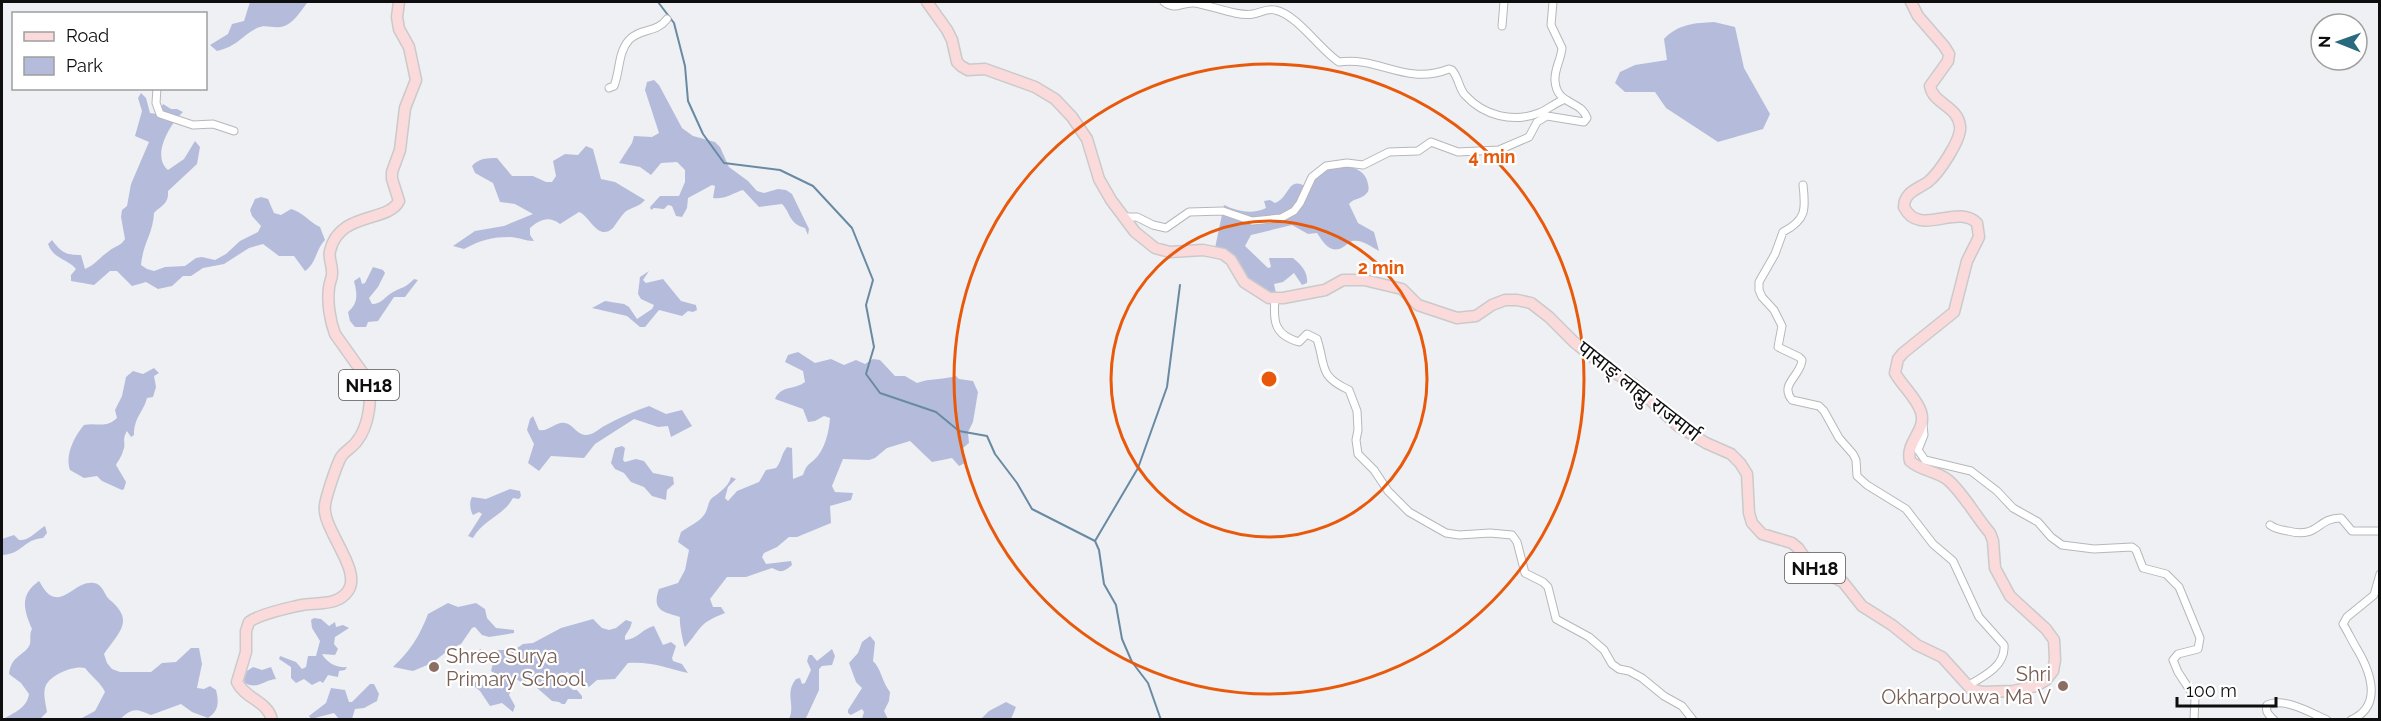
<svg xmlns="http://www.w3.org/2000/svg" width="2381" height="721" font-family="Raleway,'Noto Sans Devanagari',sans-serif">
	<rect width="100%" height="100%" fill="#eff0f3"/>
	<g fill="#b5bcdb">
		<path d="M250,2H345L307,3C300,12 292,26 280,27C271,28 265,24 257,28C240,37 238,46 217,51L210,45L228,34L232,24L244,21Z"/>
		<path d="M1714,22L1735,27L1744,68L1770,114L1763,129L1718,142L1666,108L1655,92H1625L1615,83L1620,72L1635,65L1667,60L1664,39C1678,24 1695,23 1714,22Z"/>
		<path d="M654,80L659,85L682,128L693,136L715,142L720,147L729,167L748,181L757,191L764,193L778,189L786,190L792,194L809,229L808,235L805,228C788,223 791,213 782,204L759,207L743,190C733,193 724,200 713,198L715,186L712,185L688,198L687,208L682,217L676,216L672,206L668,205L664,209L654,208L651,210L650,207L660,196H679L685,182V170L677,162L661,163L651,175L640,167L619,163L632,143L634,136L652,137L659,133L645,90L647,82Z"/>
		<path d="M141,93L146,98L150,113L157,114L163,104L171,109H177L183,112C170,124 151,156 168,170L184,159L195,141L200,147L197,164L168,191C169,204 162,205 154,213C153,234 143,243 141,265L147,269L154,271L165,267L185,266L196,258L202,257L215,260L226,254L240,241L258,232L261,226L252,216L250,210L255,199L261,197L268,199L274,213L281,215L291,209C303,212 309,222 320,227L325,240C316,249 316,264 305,271L294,256H279L263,244L249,248L224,264L203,268L191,276H183L172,286L158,289L146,282L132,286L117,271H110L94,285L71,281V275L76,269C68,259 53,259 48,244L52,240C61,252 65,255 81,255L85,269C95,265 100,257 109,251C115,246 121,246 125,239L121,217L122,210L127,206L131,184L149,142L135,136L142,111L138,98Z"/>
		<path d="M586,146L593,149L601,179L615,182L645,200C639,207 632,207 625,212C620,217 617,223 613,228C598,242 590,216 579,212L560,224C549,215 539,220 530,228V235L534,241C525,241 518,237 510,237C491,237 481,240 464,249L453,246L475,231L504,226L533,214L515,204L500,202L493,183L475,173L472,166C479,158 487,158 497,158L512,176H533L546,182H552L556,176L553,161L565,154L578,155Z"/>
		<path d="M1342,165C1354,167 1366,171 1368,184C1369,188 1369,192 1366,194C1362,199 1354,198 1349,204L1358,223L1374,232L1379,251C1372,247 1361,239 1352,241C1347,243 1344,248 1339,249C1328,252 1322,240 1317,233L1308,234L1292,225L1251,235L1245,246L1268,268L1271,267L1269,258H1293C1301,265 1308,271 1307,283L1302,285L1294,273L1283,282L1274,284L1276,293C1250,291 1232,266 1215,248L1224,205C1237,211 1252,215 1266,208L1264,201L1270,200L1275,203C1291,197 1287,174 1308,188L1322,171Z"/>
		<path d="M373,267L383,270L385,273L378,287L369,298L372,304C382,304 384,297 393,292C402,287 404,289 414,279L418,280L405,297H394L378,321L368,322L366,327H355L350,321L348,312C359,303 357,293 354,281L360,277L362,284L365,283Z"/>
		<polygon points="649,271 643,280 646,283 663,279 681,301 696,305 697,310 693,312 688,311 682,316 659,310 645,327 640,327 627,316 592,308 605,301 624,304 629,307 637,319 652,309 654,305 641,299 638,294 640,277"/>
		<path d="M798,352L815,363L831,359L844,365L856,360L865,364L873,359L880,360L895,376H905L917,383C930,378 942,380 956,376L959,379L973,381L978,392L973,422L968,432L969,443L963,448L965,463L959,466L952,458L932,462L910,441L887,448L875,458L869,460L843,459L832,486L835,492L853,493L851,500L830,506L831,523L797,537H789L777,547L764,553L762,557L766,564L791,561L792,565C784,572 781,573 772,568L746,577H727L710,599L713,607H721L725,613C697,624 703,627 685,647C683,643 679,622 680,617C664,612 651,611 659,589L678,583L685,570L689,550L678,542L681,532C689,526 698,523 704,515C708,510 708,501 712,498C719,493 729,486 731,477L736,479L728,487L725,498L728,501L737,491L759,482L766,470L776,468C782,461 781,454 787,447L792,448L793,479L803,475C806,466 808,465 814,460C825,450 829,432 830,418L824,416L815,421L808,422L803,409L775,399C781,385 795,390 805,382L803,371L785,362L788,355Z"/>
		<path d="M154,368L159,373L154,376L156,387L153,397L147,398C143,413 134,417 134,435L131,437L127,431C121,441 127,443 123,451C122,456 118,461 116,465L126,482L124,489L122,490L102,481L97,476L84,478L70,470C65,455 74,437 84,425C96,422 106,429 117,418L115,410L122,396L126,377L133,371L143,374Z"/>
		<path d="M649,406L666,414L682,410L692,426L671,437L668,426L658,427L634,419L595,444L584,458L551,456L539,471L528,463L534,444L527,430L530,419L533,416L539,430C549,432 556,421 565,423C573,424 576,434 585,435C594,435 598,429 606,425C619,418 635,411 649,406Z"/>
		<polygon points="622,446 625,448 623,460 625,462 636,459 644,461 653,473 673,477 674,484 667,490 666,500 652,496 644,487 631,482 624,473 615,469 611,463 615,448"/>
		<path d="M510,489L520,491L521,496L519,499L513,498C503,516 483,520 473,538L468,536L482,514L479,512L473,515C470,510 469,502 472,497L486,499Z"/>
		<path d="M45,526L47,533L43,538C22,540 23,554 2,555V539L14,535L19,540C30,541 36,531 45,526Z"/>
		<path d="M39,581C43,587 47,596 55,597C68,599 78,581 94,583C103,584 104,595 110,600C135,621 119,632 104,654L107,663L112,669L120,672H151L162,663L176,662L191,648H199L202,664L197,688L204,689L210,686L216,690C219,702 219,711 208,718L192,712L181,704L151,715C135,708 133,708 120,719H80L95,711L105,692C101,683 92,677 85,668C74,665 48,675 45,688C43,694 46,705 47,712L41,718L3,719C14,713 27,708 29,694L21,683L9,674C11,655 26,655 30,644C31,638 29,635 32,629C24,610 19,595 39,581Z"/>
		<path d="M448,603L458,607L476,603L485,609L487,618L496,628L514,630V633L489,637L482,635L475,627L472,628L461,644L450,649L432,663L413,671L393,667C411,650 419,637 428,614Z"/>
		<path d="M314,618L321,619L329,626L335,622L336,627L343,625L349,628L335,637L334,644L338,649L335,655L322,654C327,663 337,668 347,667L345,670L339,671L338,677L328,675L323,683L320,681L312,685L304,679L296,683L291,678V667L279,659L280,656L296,662L302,669L306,667L308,656H316L320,641L312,628L311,620Z"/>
		<path d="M593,619L602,628L609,630L616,628L626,620L632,622L630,628L625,636V640C638,639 643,628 654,626L663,645L671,642L676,646L672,658L673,661L682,664L688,673C668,668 649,661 628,663L615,679L597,680L589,687L567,672L561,675V680L573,690H577L582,696V699H568L565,704H562L559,702L552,701L528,680L523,683L512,677L513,686L509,695L515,706L513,712L502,703L490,706L480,691L470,683L473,681L491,689L504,682L501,677L491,671L493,663L478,652L480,649L489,653L499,650H514L523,644L533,643L561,628Z"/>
		<path d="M870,636L875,642L873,661C881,668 882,682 890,692L889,701L884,711L888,719H862L864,712L862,709L851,715L848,713V710L862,688L856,682L849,663L858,653L862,642Z"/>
		<path d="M832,649L835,656L832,665L822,666L819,669V690L807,716L805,719H789C796,705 784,694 796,679L800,678L802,684L805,683L811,670L807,661L809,655H812L817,661Z"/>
		<path d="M253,667L262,670L271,667L276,679C264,680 258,690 245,683L244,680L247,671Z"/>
		<polygon points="370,684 374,684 379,694 377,701 364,708 355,709 352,719 339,719 334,713 311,719 309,716 326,703 331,688 345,690 349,702 352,702"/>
		<polygon points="1006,702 1016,707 1011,719 981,719 989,711"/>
	</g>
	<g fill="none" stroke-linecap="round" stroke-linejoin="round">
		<g stroke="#688aa3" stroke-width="2">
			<polyline points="658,2 674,23 685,66 688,101 703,134 724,163 780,170 813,186 852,228 873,280 866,305 874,347 866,374 880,393 936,412 959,431 987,436 995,454 1017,483 1032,509 1095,541 1099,550 1104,584 1116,605 1122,639 1132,662 1148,683 1161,720"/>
			<polyline points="1095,541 1138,468 1167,387 1180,285"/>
		</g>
		<defs>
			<g id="street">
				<path d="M1164,2C1176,11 1181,2 1194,3C1211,5 1237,17 1253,14C1260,13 1267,8 1275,10C1298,15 1319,49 1339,62C1379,56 1405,86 1449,69L1452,70C1459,78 1459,89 1465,95C1484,116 1513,123 1539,113C1547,110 1555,103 1563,100"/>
				<polyline points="1502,26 1504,2"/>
				<polyline points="157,88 156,103 160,114 193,125 213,124 234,131"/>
				<path d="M609,88L614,86C620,71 618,52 629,40C640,28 657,33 667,19"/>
				<path d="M1803,185C1806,210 1806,220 1783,232L1775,254L1759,282V290L1762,297L1774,310L1782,326L1778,347L1799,357L1802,360C1801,376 1779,384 1792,400L1819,406L1824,411L1839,438L1853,454L1856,460L1857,476L1867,485L1906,509L1933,544L1953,561L1979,617L2004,645C2006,666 1983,677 1967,686"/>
				<path d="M1123,217H1137L1153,225L1166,228L1189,212L1223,211L1252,221L1281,218L1294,211L1300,203L1312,177L1326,166L1347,163L1363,165L1389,152L1418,151L1431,142L1458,152L1499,150L1529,137L1537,122L1547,116L1584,122L1587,118C1580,99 1557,106 1555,81C1554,69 1561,60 1562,48L1551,25L1553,2"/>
				<path d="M1275,298C1273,321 1274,335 1299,342L1307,334L1317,339C1326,366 1318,376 1349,390L1357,411L1358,430L1356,440L1358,454L1374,470L1388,491L1409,512L1446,533L1459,535L1490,533L1512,535L1517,542L1525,573L1543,582L1548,587L1556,619L1589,637L1604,650L1612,664L1619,669L1629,671L1642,678L1664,696L1682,706L1693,720"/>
				<polyline points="1923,425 1924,435 1918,450 1925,460 1971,471 1997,491 2013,508 2038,522 2051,537 2062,545 2094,549 2132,547 2136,550 2143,568 2166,574 2179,587 2200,638 2198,649 2178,654 2173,660 2178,672 2195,698 2194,720"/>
				<path d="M2270,525C2275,529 2281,530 2288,531C2319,539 2316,518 2341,518L2352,531H2380"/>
				<path d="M2274,720C2269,715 2265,712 2267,705C2285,697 2311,713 2327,720"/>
				<path d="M2351,720C2381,707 2373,676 2357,649C2352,641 2348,632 2343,624L2347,617L2374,595L2380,574"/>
			</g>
			<g id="primary">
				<path d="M927,2L947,30L952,40L957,62L961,66L968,70L985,69L1035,87L1055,99L1072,117L1087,139L1099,179L1111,200L1135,232L1155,248L1170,252L1203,250L1223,254L1231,260L1244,282L1269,298H1283L1325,290L1343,280H1364L1402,289L1418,305L1457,318L1476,316L1492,305L1505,300H1517L1531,303L1549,317L1574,342L1601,364L1633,384L1678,426L1706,443L1731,454L1740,463L1747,474L1749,513L1752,523L1762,534L1792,543L1798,548L1810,565L1843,582L1862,606L1892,625L1917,645L1942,657L1971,689L1983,692L2013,691L2036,686L2046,680L2053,671L2055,660L2054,640L2046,629L2010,596L1995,568L1993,541L1990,533C1976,517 1964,494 1948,480C1937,471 1921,471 1910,461C1905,442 1927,431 1921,412C1916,397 1903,387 1895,373L1898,359L1903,353L1954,312L1967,261L1979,237L1977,223C1957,203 1919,238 1904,207C1904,192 1918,189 1928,182C1939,173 1962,139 1960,126C1958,106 1933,104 1930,86L1948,61L1949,54L1944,46L1918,16L1911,2"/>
				<path d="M272,720C268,701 245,699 237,682L246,652V631L249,622C260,614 284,609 297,606C313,601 336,608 348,591C363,570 321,528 325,505C326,496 337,464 341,457C345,451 353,447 357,441C369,426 373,397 367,379L335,334C330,321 327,302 329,288C329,283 332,279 332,274C333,266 328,259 330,251C339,211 388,223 399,201L392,179V172L400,150L405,108L416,80L409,47L399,29L397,17L399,2"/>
			</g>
		</defs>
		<use href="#street" stroke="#b6b7ba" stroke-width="9"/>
		<use href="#primary" stroke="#cacaca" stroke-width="13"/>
		<use href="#street" stroke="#fff" stroke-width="7"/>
		<use href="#primary" stroke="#fbdadc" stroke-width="10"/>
	</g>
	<g fill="none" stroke="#e8590c" stroke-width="3">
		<circle cx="1269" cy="379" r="158"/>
		<circle cx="1269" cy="379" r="315"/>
	</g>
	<g fill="#8d6e63" stroke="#fff" stroke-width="2">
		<circle cx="434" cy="667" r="6"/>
		<circle cx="2063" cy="686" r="6"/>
	</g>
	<g text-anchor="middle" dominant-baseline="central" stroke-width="4.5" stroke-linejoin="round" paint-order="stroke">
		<g fill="#fff" stroke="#565657" stroke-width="1.5">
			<rect x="339" y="370" width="60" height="30" rx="4.5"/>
			<rect x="1785" y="553" width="60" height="30" rx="4.5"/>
		</g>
		<g font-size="18" font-weight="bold" fill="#0e0e0f">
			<text x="369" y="385">NH18</text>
			<text x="1815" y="568">NH18</text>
		</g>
		<g font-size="20" fill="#0e0e0f" stroke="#fff">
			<text transform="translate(1639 391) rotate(38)">पासाङ् लाह्मु राजमार्ग</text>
		</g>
		<g font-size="20" fill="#785e54" stroke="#fff" text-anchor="start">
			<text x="446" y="656">Shree Surya<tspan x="446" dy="23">Primary School</tspan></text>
			<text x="2051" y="674" text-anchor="end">Shri<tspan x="2051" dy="23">Okharpouwa Ma V</tspan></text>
		</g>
	</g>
	<circle cx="1269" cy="379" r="9" fill="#e8590c" stroke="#fff" stroke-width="3"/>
	<g font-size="18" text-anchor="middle" font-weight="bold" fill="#e8590c" stroke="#fff" stroke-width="4.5" stroke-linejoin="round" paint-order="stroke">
		<text x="1492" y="163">4 min</text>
		<text x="1381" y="274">2 min</text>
	</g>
	<rect width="2381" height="721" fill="none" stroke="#0e0e0f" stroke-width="6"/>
	<rect x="12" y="12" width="195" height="78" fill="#ffffff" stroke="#9f9f9f" stroke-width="1.5"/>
	<rect x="24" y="32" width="30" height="9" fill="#fbdadc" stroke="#9f9f9f" stroke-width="1.5"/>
	<text x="66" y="42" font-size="18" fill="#0e0e0f">Road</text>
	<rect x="24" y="57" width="30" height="18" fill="#b5bcdb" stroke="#9f9f9f" stroke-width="1.5"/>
	<text x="66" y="72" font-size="18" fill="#0e0e0f">Park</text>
	<g transform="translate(2339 42) rotate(271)"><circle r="28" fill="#ffffff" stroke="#9f9f9f" stroke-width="1.5"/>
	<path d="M0-4.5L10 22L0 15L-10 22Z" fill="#296a7e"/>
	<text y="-9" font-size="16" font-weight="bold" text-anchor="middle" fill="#0e0e0f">N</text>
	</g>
	<path d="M2177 697v9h99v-9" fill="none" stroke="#0e0e0f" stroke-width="3"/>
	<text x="2186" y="697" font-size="18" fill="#0e0e0f" stroke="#ffffff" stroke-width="4.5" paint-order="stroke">100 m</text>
</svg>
